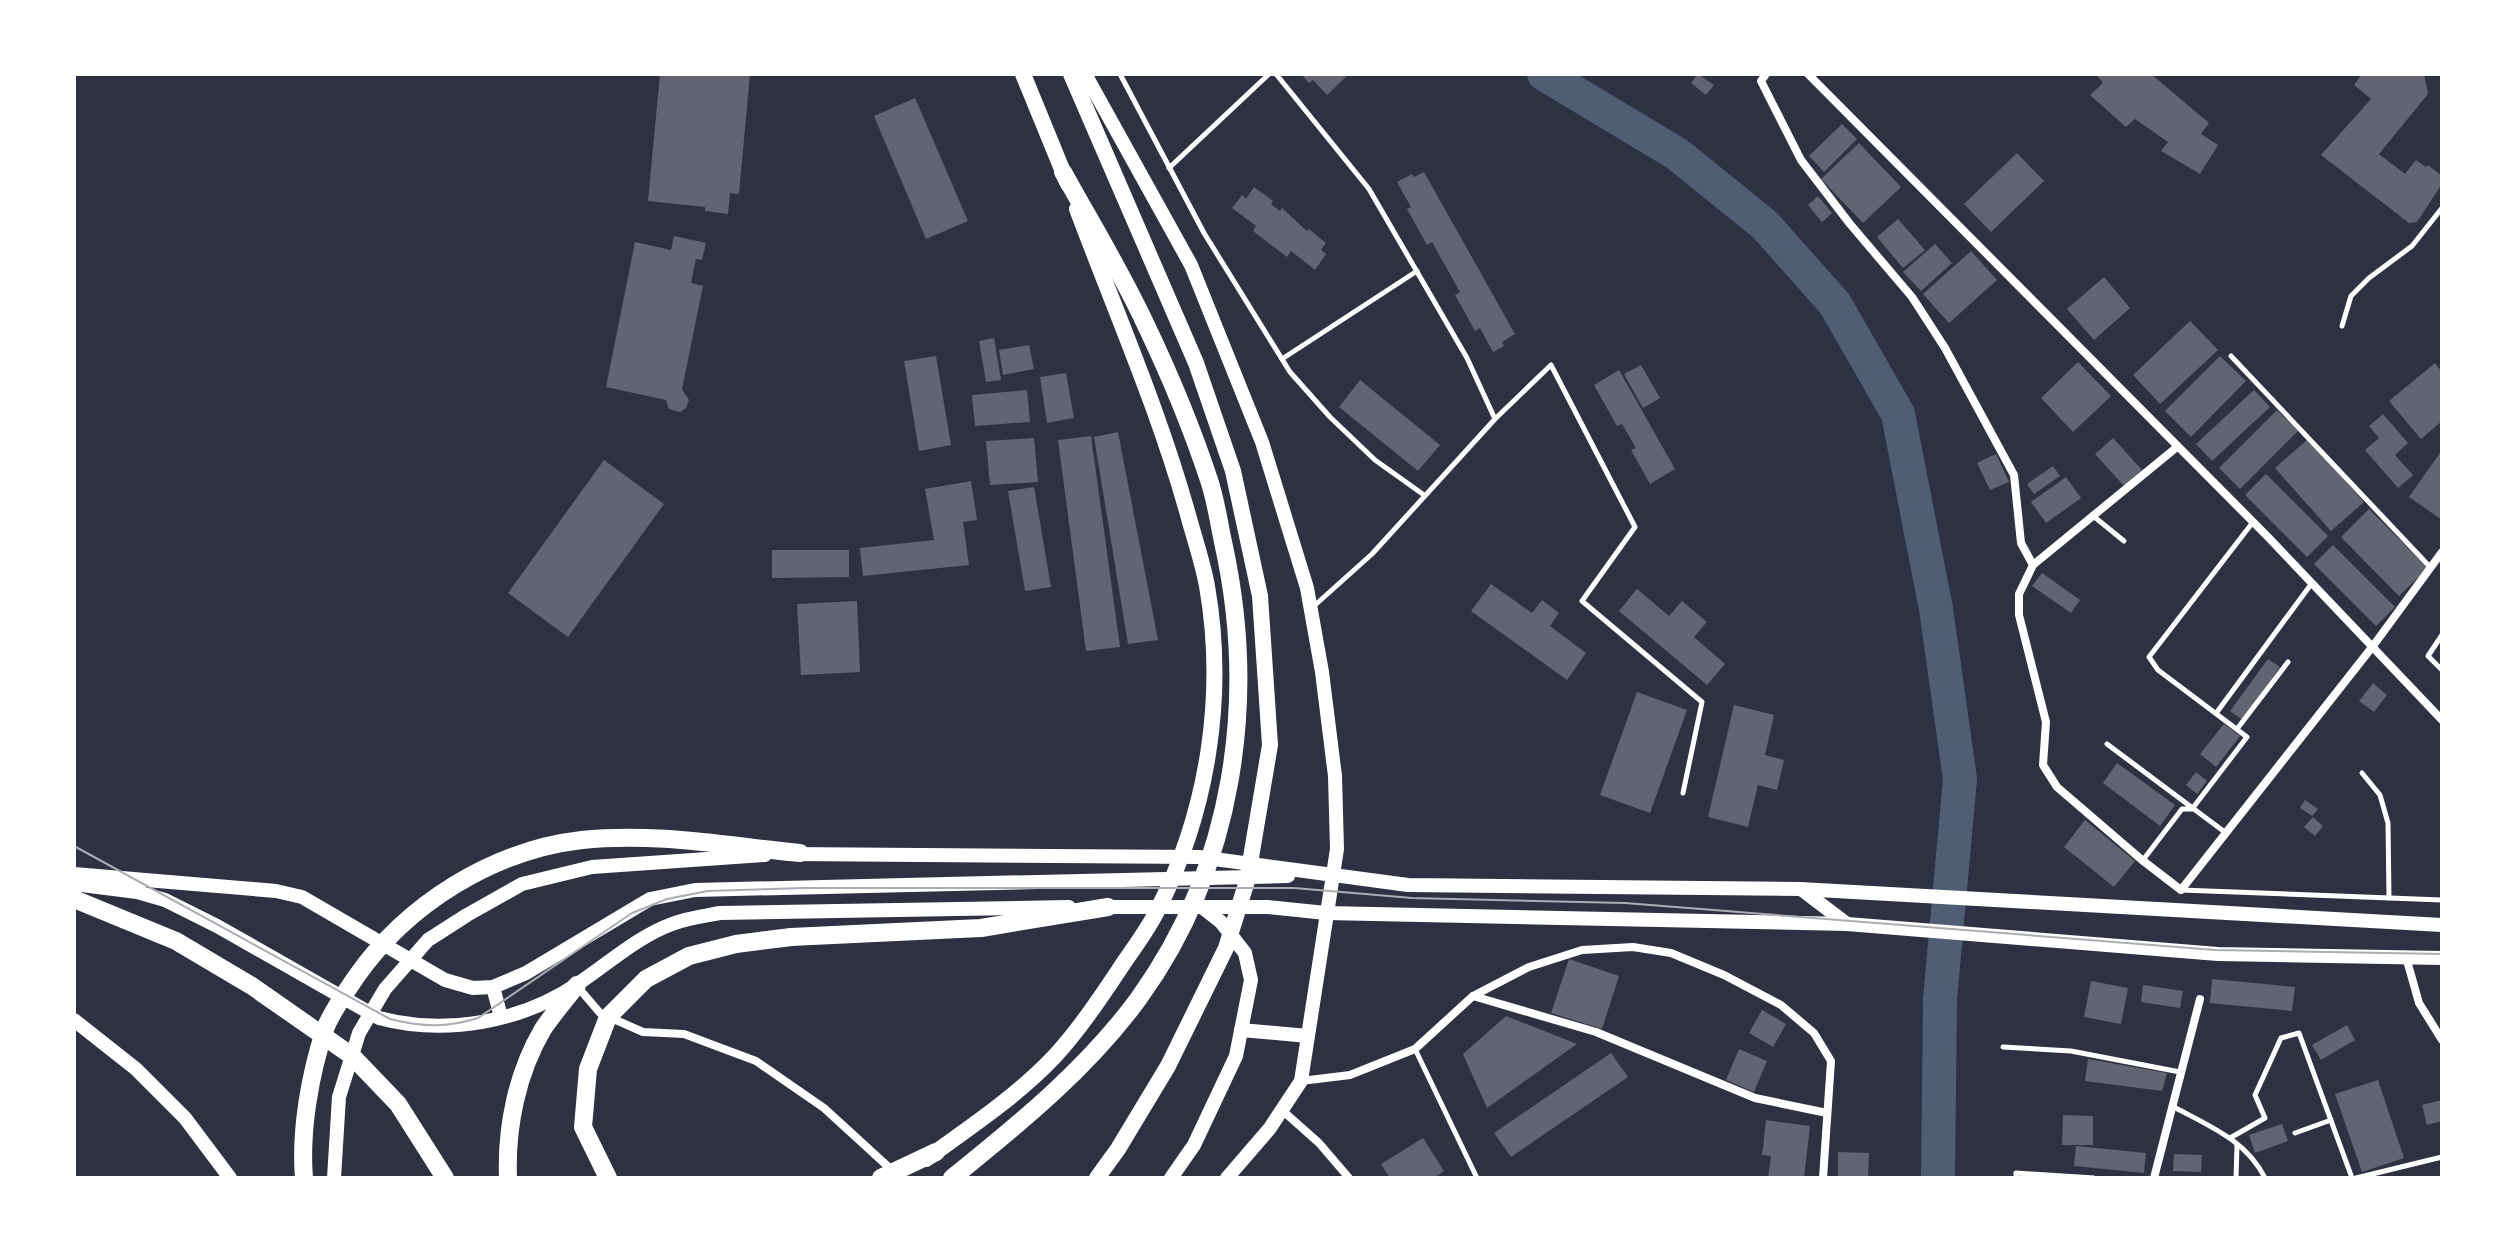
<svg xmlns="http://www.w3.org/2000/svg" width="2516" height="1252" font-family="'Nunito Sans',sans-serif">
	<rect width="100%" height="100%" fill="#2d3142"/>
	<g fill="none" stroke-linecap="round" stroke-linejoin="round">
		<polyline stroke="#4f5d75" stroke-width="34" points="1544,74 1677,154 1765,225 1835,304 1898,414 1936,609 1960,779 1940,999 1938,1178"/>
	</g>
	<g fill="#626471">
		<polygon points="660,74 750,74 739,194 730,193 728,214 705,211 705,207 648,201"/>
		<polygon points="1301,74 1349,74 1327,95 1313,80 1309,83"/>
		<polygon points="1698,74 1714,85 1706,95 1691,83"/>
		<polygon points="2096,74 2151,74 2209,123 2201,134 2218,145 2200,174 2161,151 2168,142 2135,119 2126,127 2090,95 2103,83"/>
		<polygon points="2362,74 2424,74 2428,94 2379,154 2405,174 2416,160 2426,167 2428,165 2442,176 2442,184 2417,222 2409,223 2321,155 2371,99 2354,85"/>
		<polygon points="915,98 968,221 926,239 874,116"/>
		<polygon points="1842,124 1857,139 1824,172 1809,156"/>
		<polygon points="1859,143 1901,187 1863,223 1821,179"/>
		<polygon points="2017,153 2044,181 1991,232 1964,204"/>
		<polygon points="1424,172 1515,334 1502,342 1504,346 1493,352 1480,328 1475,331 1455,295 1460,292 1432,242 1427,245 1407,209 1411,207 1397,182 1412,174 1414,177"/>
		<polygon points="1254,187 1273,201 1271,204 1280,211 1282,208 1307,231 1309,229 1326,243 1321,250 1326,254 1315,270 1291,251 1287,257 1253,231 1256,226 1232,208 1242,195 1246,199"/>
		<polygon points="1818,196 1832,213 1822,222 1808,205"/>
		<polygon points="1898,219 1925,250 1903,268 1877,237"/>
		<polygon points="674,236 706,243 702,260 696,259 691,283 703,286 682,389 689,400 686,408 680,412 669,409 666,400 606,387 635,242 671,250"/>
		<polygon points="1935,244 1952,263 1921,291 1903,272"/>
		<polygon points="1971,251 1997,280 1949,323 1923,294"/>
		<polygon points="2104,277 2130,308 2094,340 2067,309"/>
		<polygon points="2190,321 2218,350 2160,404 2133,375"/>
		<polygon points="994,338 1001,380 986,382 979,341"/>
		<polygon points="1029,345 1034,369 1003,375 999,350"/>
		<polygon points="936,356 951,445 919,451 904,361"/>
		<polygon points="2220,356 2246,381 2191,437 2165,411"/>
		<polygon points="2078,362 2111,396 2073,432 2041,398"/>
		<polygon points="2435,363 2442,372 2442,421 2421,439 2389,401"/>
		<polygon points="1641,365 1660,398 1643,408 1624,374"/>
		<polygon points="1619,370 1675,469 1650,484 1631,450 1636,448 1622,424 1617,426 1594,385"/>
		<polygon points="1066,373 1074,418 1047,423 1040,377"/>
		<polygon points="1360,380 1440,445 1418,471 1339,407"/>
		<polygon points="1027,390 1030,422 975,426 972,395"/>
		<polygon points="2254,390 2270,407 2212,461 2196,444"/>
		<polygon points="2277,410 2298,431 2240,489 2219,468"/>
		<polygon points="2383,414 2408,443 2395,455 2413,475 2398,488 2365,450 2379,438 2369,426"/>
		<polygon points="1118,432 1158,640 1128,644 1094,437"/>
		<polygon points="1091,436 1120,647 1086,651 1058,440"/>
		<polygon points="1034,438 1038,482 990,485 986,441"/>
		<polygon points="2113,438 2142,470 2124,486 2095,454"/>
		<polygon points="2308,439 2364,502 2331,531 2275,468"/>
		<polygon points="2442,450 2442,520 2409,497"/>
		<polygon points="1996,454 2009,482 1990,490 1977,463"/>
		<polygon points="604,460 664,504 568,637 508,593"/>
		<polygon points="2053,466 2060,476 2034,494 2027,484"/>
		<polygon points="2266,474 2328,536 2307,557 2245,495"/>
		<polygon points="2066,477 2081,498 2046,523 2031,502"/>
		<polygon points="971,481 977,520 963,522 969,565 863,576 860,548 934,540 925,489"/>
		<polygon points="1034,487 1051,587 1025,591 1008,491"/>
		<polygon points="2369,509 2428,568 2399,596 2341,537"/>
		<polygon points="2333,545 2395,607 2376,626 2314,564"/>
		<polygon points="772,550 849,550 849,577 772,578"/>
		<polygon points="2042,573 2080,600 2071,613 2032,586"/>
		<polygon points="1491,584 1532,613 1542,600 1559,613 1550,626 1586,653 1567,680 1471,611"/>
		<polygon points="1637,589 1669,616 1682,601 1707,622 1694,637 1725,664 1707,685 1619,611"/>
		<polygon points="857,601 860,672 801,675 797,604"/>
		<polygon points="2268,659 2280,667 2243,720 2230,711"/>
		<polygon points="2373,683 2387,695 2374,712 2359,701"/>
		<polygon points="1637,692 1687,710 1650,813 1600,795"/>
		<polygon points="1734,705 1774,715 1765,755 1784,760 1777,790 1758,785 1748,827 1708,817"/>
		<polygon points="2224,724 2240,736 2216,767 2200,754"/>
		<polygon points="2117,763 2175,805 2160,826 2103,783"/>
		<polygon points="2196,772 2207,781 2197,794 2186,785"/>
		<polygon points="2305,800 2318,809 2312,816 2300,808"/>
		<polygon points="2313,817 2323,826 2315,836 2304,827"/>
		<polygon points="2085,820 2135,861 2114,887 2064,847"/>
		<polygon points="1569,959 1619,976 1602,1029 1551,1013"/>
		<polygon points="2212,979 2295,987 2292,1011 2210,1003"/>
		<polygon points="2091,981 2128,988 2121,1024 2084,1017"/>
		<polygon points="2143,985 2183,991 2180,1008 2141,1002"/>
		<polygon points="1762,1010 1786,1024 1773,1047 1749,1033"/>
		<polygon points="1506,1016 1577,1044 1487,1108 1463,1054"/>
		<polygon points="2347,1025 2355,1040 2321,1060 2312,1045"/>
		<polygon points="1739,1049 1767,1061 1754,1092 1726,1080"/>
		<polygon points="1611,1053 1628,1077 1511,1157 1494,1133"/>
		<polygon points="2088,1059 2167,1073 2162,1091 2085,1081"/>
		<polygon points="2378,1080 2404,1158 2362,1172 2335,1094"/>
		<polygon points="2442,1100 2442,1121 2427,1125 2422,1105"/>
		<polygon points="2063,1115 2093,1116 2093,1145 2062,1145"/>
		<polygon points="1766,1120 1810,1126 1804,1178 1768,1178 1771,1156 1762,1155"/>
		<polygon points="2282,1124 2288,1141 2255,1153 2249,1135"/>
		<polygon points="1423,1138 1444,1171 1434,1178 1390,1178 1381,1164"/>
		<polygon points="2076,1146 2146,1153 2144,1173 2074,1166"/>
		<polygon points="1838,1152 1869,1153 1868,1178 1838,1178"/>
		<polygon points="2174,1154 2202,1155 2201,1172 2173,1171"/>
	</g>
	<g fill="none" stroke-linecap="round" stroke-linejoin="round">
		<g stroke="#fff" stroke-width="5">
			<polyline points="1120,74 1204,233 1290,372 1330,417 1375,460 1424,495"/>
			<polyline points="1276,74 1369,189 1467,358 1495,419"/>
			<polyline points="1169,168 1269,74"/>
			<polyline points="2342,326 2351,296 2369,278 2412,246 2442,208"/>
			<polyline points="2231,356 2431,568"/>
			<polyline points="1282,359 1417,271"/>
			<polyline points="2092,515 2124,541"/>
			<polyline points="1314,606 1372,554 1495,419 1551,365 1635,527 1582,601 1702,702 1683,793"/>
			<polyline points="2442,635 2428,656 2442,670"/>
			<polyline points="2217,712 2312,583"/>
			<polyline points="2237,729 2288,662"/>
			<polyline points="2107,744 2226,833"/>
			<polyline points="2362,773 2380,795 2388,823 2389,898"/>
			<polyline points="2143,860 2182,809 2192,809 2247,737 2158,670 2149,657 2253,522"/>
			<polyline points="2181,890 2442,900"/>
			<polyline points="2003,1047 2071,1051 2180,1072"/>
			<polyline points="1415,1049 1477,1178"/>
			<path d="M2172,1106C2209,1126 2246,1140 2265,1178"/>
			<polyline points="2295,1133 2331,1120"/>
			<polyline points="2230,1138 2265,1118 2255,1095 2281,1038 2299,1033 2352,1178"/>
			<polyline points="2016,1178 2016,1173 2094,1178"/>
			<polyline points="2236,1178 2237,1145"/>
			<polyline points="2356,1178 2442,1157"/>
		</g>
		<g stroke="#fff" stroke-width="8">
			<polyline points="1766,74 1761,81 1801,160 1850,224 1912,297 1945,348 2014,475 2021,543 2033,565"/>
			<polyline points="1808,74 2268,537 2442,720"/>
			<polyline points="2177,447 2033,565 2019,594 2019,615 2046,722 2043,765 2057,787 2142,860 2181,890 2373,646 2442,552"/>
			<polyline points="2406,957 2419,1003 2442,1040"/>
			<polyline points="577,986 600,1013 643,1032 684,1034 756,1061 824,1108 894,1172"/>
			<polyline points="1473,996 1596,1032 1755,1098 1827,1113"/>
			<polyline points="1301,1081 1350,1075 1415,1049 1473,996 1529,967 1582,950 1633,947 1671,953 1724,975 1781,1005 1814,1033 1831,1061 1823,1178"/>
			<polyline points="1283,1111 1319,1143 1349,1178"/>
			<polyline points="2154,1178 2200,999"/>
		</g>
		<g stroke="#fff" stroke-width="14">
			<polyline points="1085,74 1191,265 1262,442 1307,588 1322,672 1335,776 1337,849 1301,1081 1270,1128 1227,1178"/>
			<polyline points="789,854 1199,857 1408,885 1800,889 2442,925"/>
			<polyline points="74,874 276,891 302,897 445,980 473,988 493,987 526,973 650,899 695,890 1288,876"/>
			<path d="M74,884L137,892L165,900L217,926L379,1018C446,1036 522,1022 579,983C609,963 637,937 672,924C687,918 704,916 720,913L1069,907"/>
			<polyline points="1801,889 1847,924"/>
			<polyline points="1098,907 1268,907 1326,913 1847,924 2218,954 2442,958"/>
			<polyline points="493,987 501,1017"/>
			<polyline points="74,1020 136,1069 185,1118 230,1178"/>
			<polyline points="1241,1030 1308,1036"/>
			<polyline points="334,1178 339,1097 359,1033 385,989 428,940 467,915 522,884 592,867 765,855"/>
			<polyline points="1171,1178 1194,1145 1236,1056 1251,980 1245,953 1221,922 1202,907"/>
		</g>
		<g stroke="#fff" stroke-width="16">
			<polyline points="1023,74 1068,184"/>
			<polyline points="1071,74 1196,363 1233,471 1260,596 1270,745 1247,881 1226,948 1168,1066 1118,1149 1097,1178"/>
			<path d="M926,1159C969,1128 1017,1096 1054,1057C1078,1031 1099,1000 1119,970C1132,950 1148,930 1158,909C1208,811 1226,695 1207,586C1203,564 1196,543 1190,522C1161,415 1116,313 1077,209"/>
		</g>
		<g stroke="#fff" stroke-width="18">
			<polyline points="74,899 176,941 252,986 352,1056 398,1104 445,1178"/>
			<path d="M304,1178C300,1131 310,1074 325,1029C332,1011 345,993 356,977C407,904 493,850 582,840C654,832 728,846 800,853"/>
			<path d="M508,1178C506,1127 517,1073 543,1029C553,1014 566,999 577,985"/>
			<polyline points="608,1178 583,1127 588,1069 608,1017 646,979 689,956 736,944 791,937 981,928 1108,907"/>
			<polyline points="881,1178 936,1152"/>
			<path d="M952,1178C1019,1124 1088,1068 1139,998C1234,866 1258,699 1223,542C1219,523 1216,502 1210,483C1192,428 1169,373 1144,321C1120,270 1090,221 1063,172"/>
		</g>
		<path stroke="#abadb3" stroke-width="2" d="M74,846L390,1019C422,1027 447,1028 478,1018L632,913L667,899L708,891L804,888H1294L1412,898L1625,903L2215,950L2442,954"/>
	</g>
	<rect width="2516" height="1252" fill="none" stroke="#ffffff" stroke-width="152"/>
</svg>
